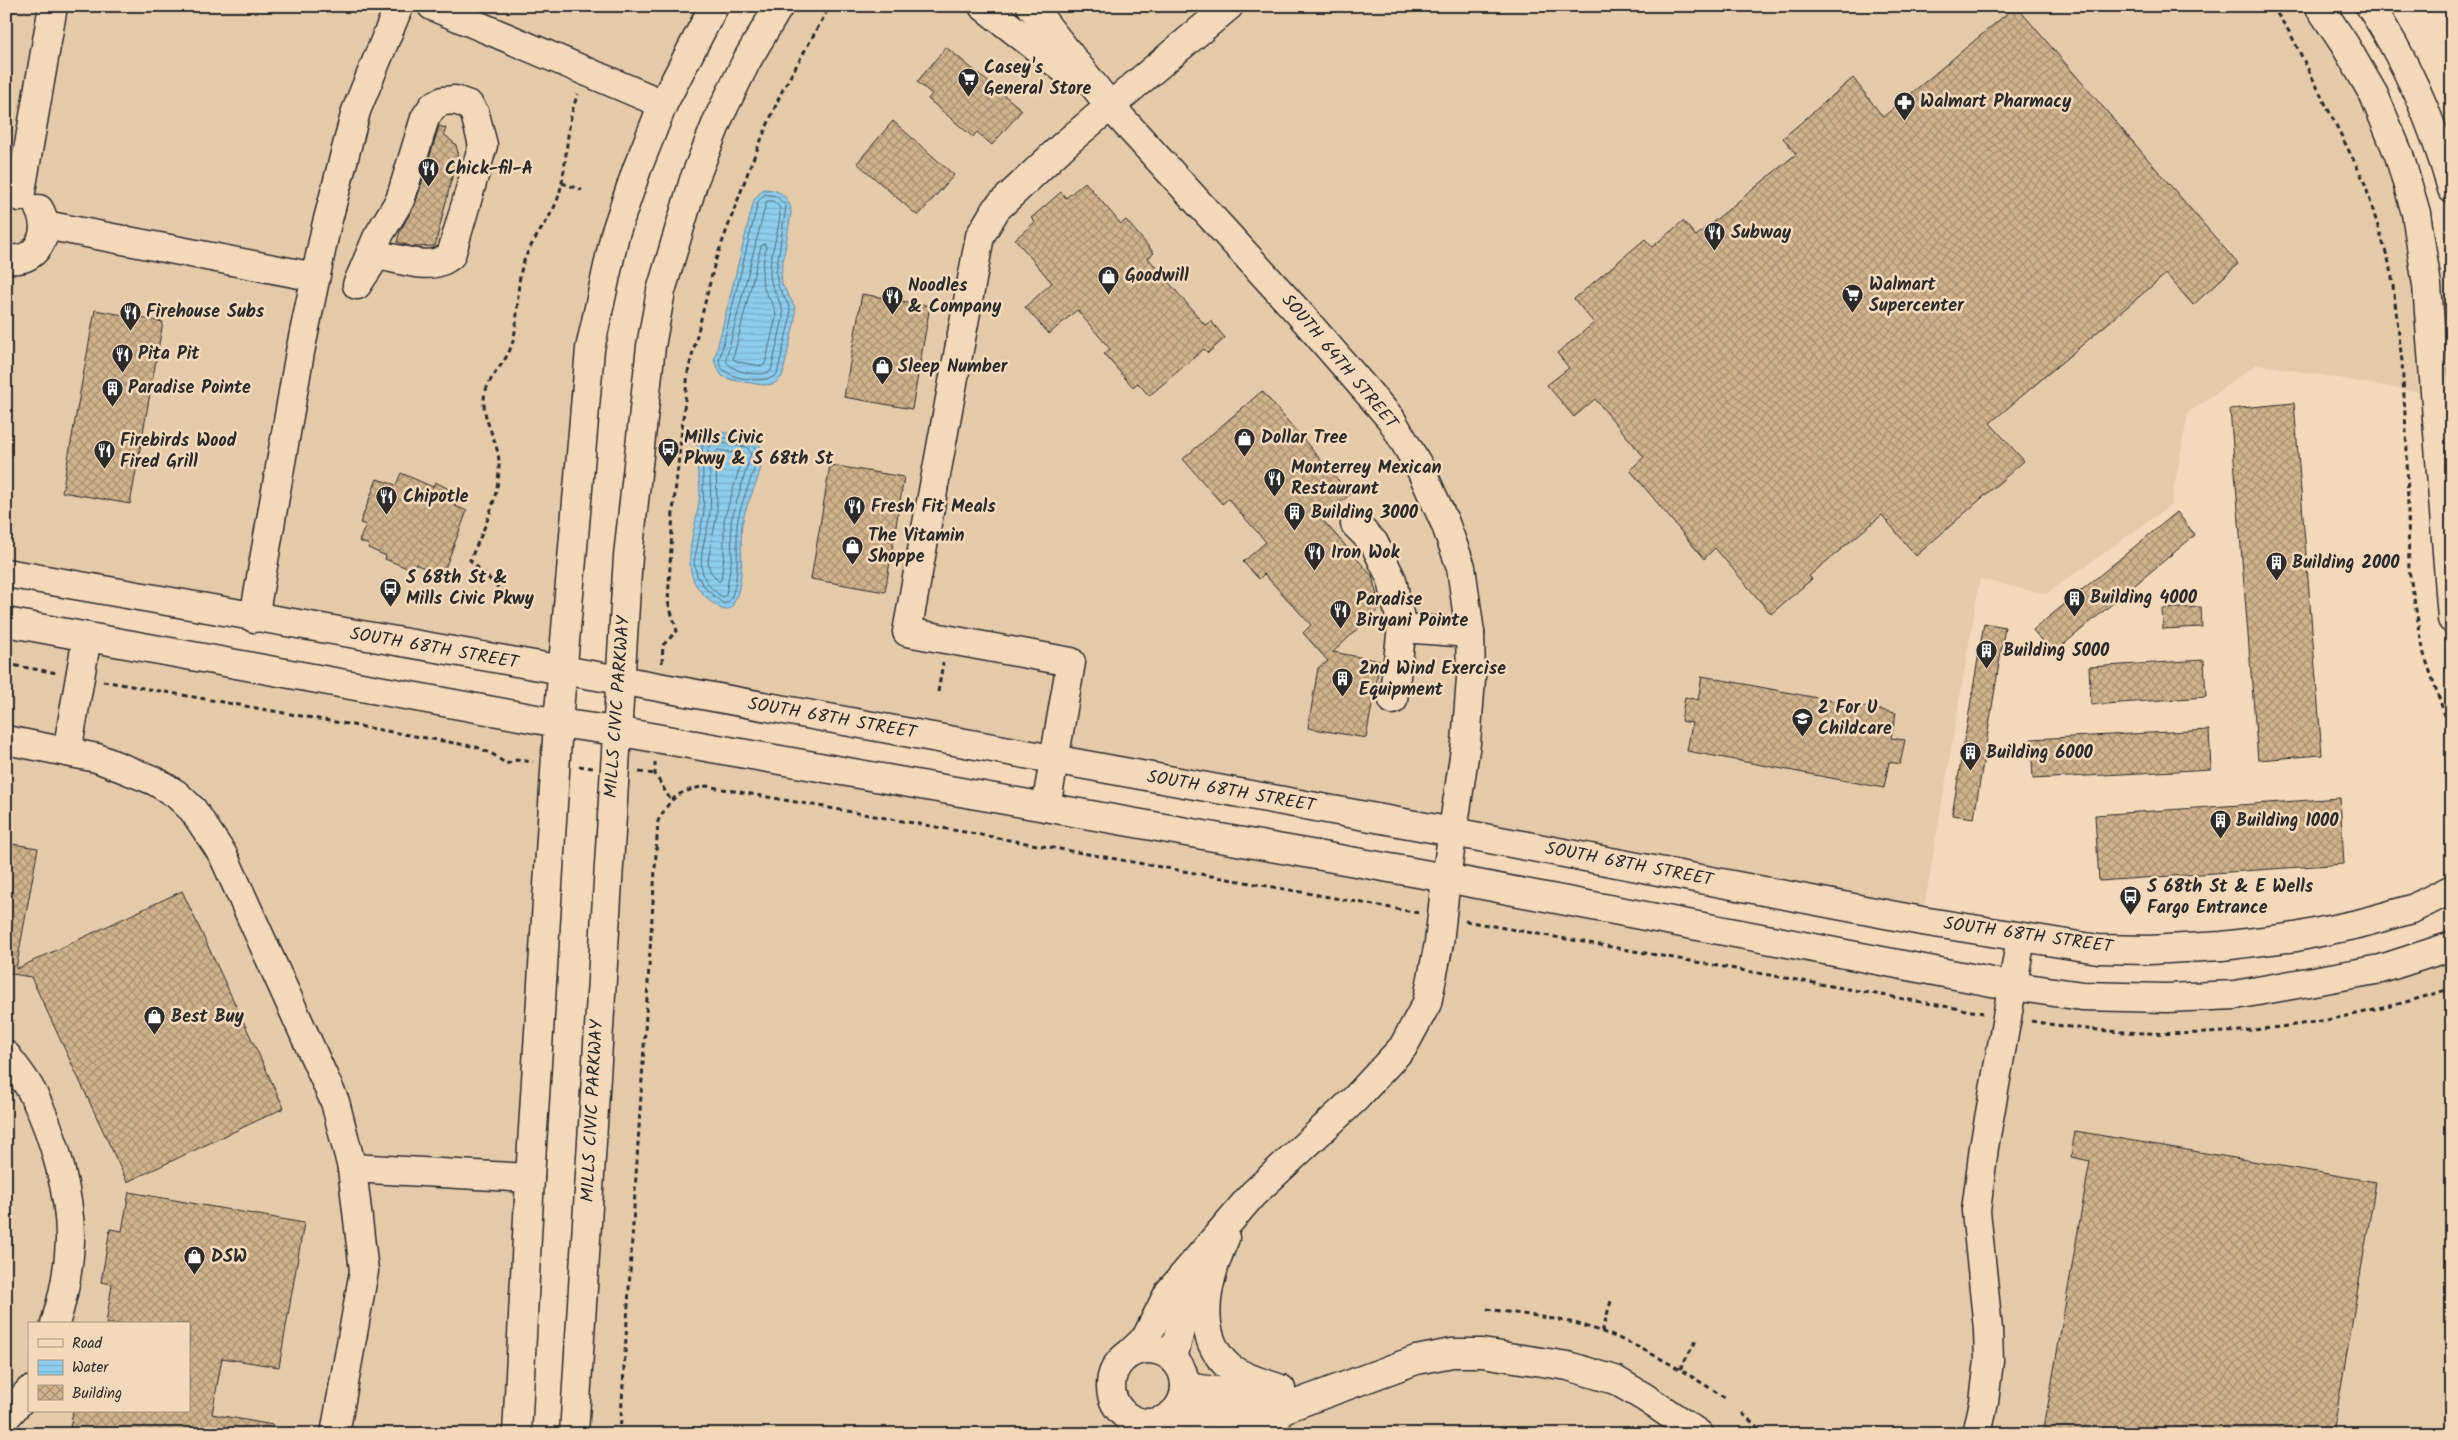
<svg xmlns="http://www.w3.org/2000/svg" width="2458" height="1440" font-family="Kalam,sans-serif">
	<defs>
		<pattern id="water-rules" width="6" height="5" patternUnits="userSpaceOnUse" patternTransform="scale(1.25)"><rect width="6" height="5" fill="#8ccded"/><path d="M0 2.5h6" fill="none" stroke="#79b0cb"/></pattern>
		<pattern id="building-cross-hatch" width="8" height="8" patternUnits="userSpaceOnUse" patternTransform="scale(1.25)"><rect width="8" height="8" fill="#d0b28c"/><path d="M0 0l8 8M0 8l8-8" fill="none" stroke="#a99173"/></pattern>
	</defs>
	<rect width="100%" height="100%" fill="#f3d8ba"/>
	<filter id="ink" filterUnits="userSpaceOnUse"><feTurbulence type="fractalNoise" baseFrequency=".02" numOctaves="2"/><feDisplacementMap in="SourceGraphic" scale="10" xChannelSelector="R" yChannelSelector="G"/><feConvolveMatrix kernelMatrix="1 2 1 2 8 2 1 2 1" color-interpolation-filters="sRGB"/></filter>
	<g filter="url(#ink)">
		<g fill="#e4caa9" fill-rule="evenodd">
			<polygon points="6,6 714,6 615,234 562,671 6,573"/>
			<polygon points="779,6 2319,6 2399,155 2436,395 2257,364 2188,413 2171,505 2046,594 1980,579 1922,921 620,680 661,291"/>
			<path d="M6,622L558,723L517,1434H6ZM29,1324H189V1411H29Z"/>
			<polygon points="616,731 1046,807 2166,998 2452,946 2452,1434 574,1434"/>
		</g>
		<g fill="url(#water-rules)" stroke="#658c9f">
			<path d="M763,189C779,189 790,196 791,213L781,273L782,284L795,307V320L782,377L774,384L763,385L732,380L722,376L714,361L754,200Z"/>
			<path d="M709,430L753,437C757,441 762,446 762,453C763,477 746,500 742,524C739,552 747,582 731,608L723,610C711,603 696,590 692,576C684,549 700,517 700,488C699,475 694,458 697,445C699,439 704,435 709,430Z"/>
		</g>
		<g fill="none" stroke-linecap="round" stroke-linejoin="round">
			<g stroke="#526c79" stroke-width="1">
				<path d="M765,194L776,196L786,206L776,273L778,286L790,308V319L777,374C767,384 736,380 725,371C721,369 720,365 719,361L758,202Z"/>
				<path d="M767,201H773L780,208C781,230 769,252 770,274C770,291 784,301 783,318L771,371C762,378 729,372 726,360Z"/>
				<path d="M765,244L766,247C764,261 759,277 765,291C769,300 776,306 776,317L765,364L762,366L738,362L733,359L761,246Z"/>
				<path d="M711,436L750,441L757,451V461C752,477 739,508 737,524C736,539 742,599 724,604L707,590L697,576L694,562L704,512L702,448L705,440Z"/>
				<path d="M714,442L747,447L751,453L731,521L732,556L726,595L723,597C686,575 707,543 710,512C712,491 709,470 708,449Z"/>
				<polygon points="718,450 741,454 743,456 724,520 724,556 721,580 719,582 710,571 708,561 717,513 716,453"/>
			</g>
		</g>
		<g fill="url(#building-cross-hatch)" stroke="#2b2b2b">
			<polygon points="2016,6 2238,264 2193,305 2166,274 1990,423 2024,461 1916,556 1882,515 1809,576 1812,579 1771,614 1715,548 1704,559 1630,470 1644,457 1595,399 1574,417 1547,385 1569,368 1557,353 1594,323 1574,299 1645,239 1652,247 1683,221 1696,236 1796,154 1783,138 1853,78 1883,117"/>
			<polygon points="946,47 1022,110 992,145 977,132 973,137 928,99 932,94 917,82"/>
			<polygon points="893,121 954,175 918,216 857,163"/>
			<polygon points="439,126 446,128 444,134 456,145 458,153 435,246 413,247 397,242 400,231 415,205"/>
			<polygon points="1085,182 1121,224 1126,220 1154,253 1148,258 1205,325 1211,321 1225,338 1208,353 1204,349 1149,396 1138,383 1133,387 1104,354 1110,349 1077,310 1049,334 1025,307 1052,283 1015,239 1035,222 1031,218 1061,192 1066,198"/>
			<polygon points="862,294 930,306 912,409 844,397"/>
			<polygon points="95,310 163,322 130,504 62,492"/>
			<polygon points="1262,391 1350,494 1322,519 1372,576 1380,608 1333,652 1380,661 1366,738 1308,728 1318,668 1328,661 1303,633 1311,625 1264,574 1259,579 1243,562 1266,542 1228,499 1222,504 1183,459"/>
			<polygon points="2294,403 2322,755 2258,760 2230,409"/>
			<polygon points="830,465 904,477 885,592 811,579"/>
			<polygon points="401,473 433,487 435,482 453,491 449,499 456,502 455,506 467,511 442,576 415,564 412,570 385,559 386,556 368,548 369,545 359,541 366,525 360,523 377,479 396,485"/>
			<polygon points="2177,512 2195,535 2052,654 2033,630"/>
			<polygon points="2201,607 2202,627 2163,629 2162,609"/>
			<polygon points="1984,623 2005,627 1974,818 1952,815"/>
			<polygon points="2204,660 2206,697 2091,705 2089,667"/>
			<polygon points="1702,676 1896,713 1891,738 1905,740 1900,764 1889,762 1884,788 1687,751 1692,723 1681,721 1685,697 1698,700"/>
			<polygon points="2209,730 2211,769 2033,779 2031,739"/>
			<polygon points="2340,798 2344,864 2099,881 2095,815"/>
			<polygon points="6,843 38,848 16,969 182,891 284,1108 127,1182 31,977 6,973"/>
			<polygon points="2075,1131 2376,1182 2333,1434 2043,1434 2090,1161 2071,1157"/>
			<polygon points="129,1192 304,1223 279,1367 222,1358 212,1414 273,1425 272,1434 69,1434 73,1411 189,1411 189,1324 106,1324 112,1284 101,1282 110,1229 122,1231"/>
		</g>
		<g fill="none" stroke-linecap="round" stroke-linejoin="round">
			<defs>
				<g id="minor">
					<polyline points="432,6 663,104"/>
					<polyline points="983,6 1074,77"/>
					<polyline points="1031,6 1110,106 1299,313 1391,419 1421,470 1445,523 1461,567 1470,633 1471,679 1466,743 1446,878 1439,943 1427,1003 1403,1047 1355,1099 1253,1194 1169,1292 1146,1338 1130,1353"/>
					<polyline points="2319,6 2345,45 2374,95 2399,155 2416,213 2427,285 2452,619"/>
					<path d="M2370,6C2408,63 2433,123 2452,189"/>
					<path d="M455,100L469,105L475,114L483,145L451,255C432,272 405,260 382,256L375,258L357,285L377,238L400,200L425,118L433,106L443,101Z"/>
					<polyline points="20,197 53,6"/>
					<polyline points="45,225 315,277"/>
					<path d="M6,258C36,266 53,232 39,209"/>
					<polyline points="1355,524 1374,543 1392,580 1402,628 1470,633"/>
					<polyline points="6,573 620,680 1453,832 1922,921 2098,949 2149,950 2222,946 2296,937 2358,924 2412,909 2452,889"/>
					<polyline points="254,618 300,352 326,227 356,111 399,6"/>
					<polyline points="6,622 558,723 616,731 1446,878 2013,986 2082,996 2166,998 2235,995 2381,969 2452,946"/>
					<polyline points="1393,700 1402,628"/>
					<polyline points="6,740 97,758 155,781 176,794 193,810 223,855 335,1102 352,1168 364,1271 335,1434"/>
					<polyline points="67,752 87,637"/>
					<polyline points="1046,807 1071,662 907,632 980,236 996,209 1065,144 1229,6"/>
					<path d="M6,1055C16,1068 27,1081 34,1096C54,1135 71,1197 70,1241C69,1268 63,1298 55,1324"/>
					<polyline points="352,1168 530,1178"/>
					<path d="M1225,1238C1208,1277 1191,1333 1229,1367C1242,1378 1265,1383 1281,1389"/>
					<circle cx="1148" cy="1386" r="37"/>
					<polyline points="1173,1358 1187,1303 1205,1270"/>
					<polyline points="1185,1387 1224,1392 1272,1390"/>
					<polyline points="6,1417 29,1391"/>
					<polyline points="1169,1417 1283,1409 1416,1360 1452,1353 1482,1353 1568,1366 1615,1380 1644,1397 1699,1434"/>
					<polyline points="1232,1434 1247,1427 1276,1421"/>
					<polyline points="1977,1434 1984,1402 1989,1361 1988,1329 1976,1211 1984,1147 2021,938"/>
				</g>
				<g id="major">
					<polyline points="517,1434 530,1178 558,723 590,349 615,234 637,169 663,104 714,6"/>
					<polyline points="574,1434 628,556 651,346 661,291 694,180 719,117 747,60 779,6"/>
				</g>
			</defs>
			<use href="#minor" stroke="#2b2b2b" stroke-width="31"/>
			<use href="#major" stroke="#2b2b2b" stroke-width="31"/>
			<g stroke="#2b2b2b" stroke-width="3" stroke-dasharray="5 4" stroke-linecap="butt">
				<polyline points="2272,6 2290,33 2364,181 2391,269 2402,361 2407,450 2409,571 2424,654 2452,736"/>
				<polyline points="562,183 582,190"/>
				<path d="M511,600L470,560C483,531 499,499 499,466C500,440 479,418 485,393C490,375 505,364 511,347C521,320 514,288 524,261C532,238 550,221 558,198C569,163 564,127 578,94"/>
				<polyline points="662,663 663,645 677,631 668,602 673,512 688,372 715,262 751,164 781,93 830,6"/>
				<polyline points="6,664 57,673"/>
				<polyline points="103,681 477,747 494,755 506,764 517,760 533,762"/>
				<polyline points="938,692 943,663"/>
				<polyline points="655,762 655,774 670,799"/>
				<polyline points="579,766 593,768"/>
				<polyline points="639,772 655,774"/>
				<polyline points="1465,921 1983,1013"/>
				<path d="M2031,1021C2172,1046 2316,1033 2452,988"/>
				<path d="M1487,1309C1518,1314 1552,1317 1582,1325C1634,1341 1680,1368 1725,1398"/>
				<polyline points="1602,1332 1611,1301"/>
				<polyline points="1680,1369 1697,1339"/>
				<polyline points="1742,1413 1765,1434"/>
				<path d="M620,1434L658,821C672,796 677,792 706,786L1419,913"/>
			</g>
			<use href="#minor" stroke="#f3d8ba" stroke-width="28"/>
			<use href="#major" stroke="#f3d8ba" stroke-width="28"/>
		</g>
	</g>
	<defs>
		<symbol id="supermarket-pin" viewBox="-11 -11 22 30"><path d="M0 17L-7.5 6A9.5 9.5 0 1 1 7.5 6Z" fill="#2b2b2b" stroke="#f3d8ba"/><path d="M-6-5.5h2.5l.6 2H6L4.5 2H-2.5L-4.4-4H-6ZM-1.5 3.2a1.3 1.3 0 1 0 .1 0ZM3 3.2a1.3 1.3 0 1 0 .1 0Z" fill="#fff"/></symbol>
		<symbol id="pharmacy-pin" viewBox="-11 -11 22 30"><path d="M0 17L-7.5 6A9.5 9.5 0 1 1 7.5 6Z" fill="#2b2b2b" stroke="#f3d8ba"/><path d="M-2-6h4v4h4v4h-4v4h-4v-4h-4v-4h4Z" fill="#fff"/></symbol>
		<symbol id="restaurant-pin" viewBox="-11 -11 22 30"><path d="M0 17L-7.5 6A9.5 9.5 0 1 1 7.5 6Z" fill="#2b2b2b" stroke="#f3d8ba"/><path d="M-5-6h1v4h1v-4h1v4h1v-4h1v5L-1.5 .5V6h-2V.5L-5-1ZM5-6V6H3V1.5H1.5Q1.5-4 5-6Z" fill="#fff"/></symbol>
		<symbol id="shop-pin" viewBox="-11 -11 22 30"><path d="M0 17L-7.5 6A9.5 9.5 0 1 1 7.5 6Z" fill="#2b2b2b" stroke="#f3d8ba"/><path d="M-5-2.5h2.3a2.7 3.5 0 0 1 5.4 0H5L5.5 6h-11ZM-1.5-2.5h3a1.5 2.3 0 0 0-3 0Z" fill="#fff"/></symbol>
		<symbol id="building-pin" viewBox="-11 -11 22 30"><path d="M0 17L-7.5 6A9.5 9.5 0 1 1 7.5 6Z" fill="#2b2b2b" stroke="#f3d8ba"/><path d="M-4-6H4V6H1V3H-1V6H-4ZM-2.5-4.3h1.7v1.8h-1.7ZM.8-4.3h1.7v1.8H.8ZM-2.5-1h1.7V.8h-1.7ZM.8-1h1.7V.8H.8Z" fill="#fff"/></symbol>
		<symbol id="bus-pin" viewBox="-11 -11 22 30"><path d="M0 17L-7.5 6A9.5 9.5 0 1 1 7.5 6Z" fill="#2b2b2b" stroke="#f3d8ba"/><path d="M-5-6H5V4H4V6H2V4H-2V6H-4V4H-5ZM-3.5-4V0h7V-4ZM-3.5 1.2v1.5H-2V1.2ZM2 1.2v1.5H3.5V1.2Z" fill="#fff"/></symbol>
		<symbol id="school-pin" viewBox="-11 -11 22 30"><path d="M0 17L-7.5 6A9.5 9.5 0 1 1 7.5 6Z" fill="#2b2b2b" stroke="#f3d8ba"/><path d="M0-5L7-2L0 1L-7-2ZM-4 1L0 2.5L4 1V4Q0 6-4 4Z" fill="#fff"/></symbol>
	</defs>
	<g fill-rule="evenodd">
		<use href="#supermarket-pin" x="956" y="66" width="25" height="34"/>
		<use href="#pharmacy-pin" x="1892" y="90" width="25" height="34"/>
		<use href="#restaurant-pin" x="416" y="156" width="25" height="34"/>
		<use href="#restaurant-pin" x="1702" y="220" width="25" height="34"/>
		<use href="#shop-pin" x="1096" y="264" width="25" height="34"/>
		<use href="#supermarket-pin" x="1840" y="282" width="25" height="34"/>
		<use href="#restaurant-pin" x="880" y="284" width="25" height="34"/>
		<use href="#restaurant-pin" x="118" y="300" width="25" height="34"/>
		<use href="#restaurant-pin" x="110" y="342" width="25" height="34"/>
		<use href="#shop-pin" x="870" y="354" width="25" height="34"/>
		<use href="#building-pin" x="100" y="376" width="25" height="34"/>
		<use href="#shop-pin" x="1232" y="426" width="25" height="34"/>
		<use href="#bus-pin" x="656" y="436" width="25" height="34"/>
		<use href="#restaurant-pin" x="92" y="438" width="25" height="34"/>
		<use href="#restaurant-pin" x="1262" y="466" width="25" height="34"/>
		<use href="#restaurant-pin" x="374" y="484" width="25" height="34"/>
		<use href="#restaurant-pin" x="842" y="494" width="25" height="34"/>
		<use href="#building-pin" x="1282" y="500" width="25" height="34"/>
		<use href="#shop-pin" x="840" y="534" width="25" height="34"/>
		<use href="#restaurant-pin" x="1302" y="540" width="25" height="34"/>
		<use href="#building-pin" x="2264" y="550" width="25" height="34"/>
		<use href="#bus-pin" x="378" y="576" width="25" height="34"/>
		<use href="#building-pin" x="2062" y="586" width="25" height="34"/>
		<use href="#restaurant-pin" x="1328" y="598" width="25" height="34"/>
		<use href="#building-pin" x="1974" y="638" width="25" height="34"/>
		<use href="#building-pin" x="1330" y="666" width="25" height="34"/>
		<use href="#school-pin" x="1790" y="706" width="25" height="34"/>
		<use href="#building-pin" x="1958" y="740" width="25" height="34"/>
		<use href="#building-pin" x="2208" y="808" width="25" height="34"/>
		<use href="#bus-pin" x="2118" y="884" width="25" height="34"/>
		<use href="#shop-pin" x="142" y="1004" width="25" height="34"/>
		<use href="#shop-pin" x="182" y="1244" width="25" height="34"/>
	</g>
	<g text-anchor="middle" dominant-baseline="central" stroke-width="5" stroke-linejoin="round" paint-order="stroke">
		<g font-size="18" font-weight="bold" fill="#2b2b2b" stroke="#f3d8ba" text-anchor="start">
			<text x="984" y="68">Casey's<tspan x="984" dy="21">General Store</tspan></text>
			<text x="1920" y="102">Walmart Pharmacy</text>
			<text x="445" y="169">Chick-fil-A</text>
			<text x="1731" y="233">Subway</text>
			<text x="1125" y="276">Goodwill</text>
			<text x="1869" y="285">Walmart<tspan x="1869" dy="21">Supercenter</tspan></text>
			<text x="908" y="286">Noodles<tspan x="908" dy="21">&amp; Company</tspan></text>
			<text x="146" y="312">Firehouse Subs</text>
			<text x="138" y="354">Pita Pit</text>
			<text x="898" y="367">Sleep Number</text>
			<text x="128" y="388">Paradise Pointe</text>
			<text x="684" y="438">Mills Civic<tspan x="684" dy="21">Pkwy &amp; S 68th St</tspan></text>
			<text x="1261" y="438">Dollar Tree</text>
			<text x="120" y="441">Firebirds Wood<tspan x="120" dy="21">Fired Grill</tspan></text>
			<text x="1291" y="468">Monterrey Mexican<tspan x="1291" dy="21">Restaurant</tspan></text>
			<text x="403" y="497">Chipotle</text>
			<text x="871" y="507">Fresh Fit Meals</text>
			<text x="1311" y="513">Building 3000</text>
			<text x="868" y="536">The Vitamin<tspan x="868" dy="21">Shoppe</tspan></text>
			<text x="1331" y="553">Iron Wok</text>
			<text x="2292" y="563">Building 2000</text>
			<text x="406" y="578">S 68th St &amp;<tspan x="406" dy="21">Mills Civic Pkwy</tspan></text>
			<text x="2090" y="598">Building 4000</text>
			<text x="1356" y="600">Paradise<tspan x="1356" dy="21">Biryani Pointe</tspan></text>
			<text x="2003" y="651">Building 5000</text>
			<text x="1359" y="669">2nd Wind Exercise<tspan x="1359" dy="21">Equipment</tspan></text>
			<text x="1818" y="708">2 For U<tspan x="1818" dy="21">Childcare</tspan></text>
			<text x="1986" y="753">Building 6000</text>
			<text x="2236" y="821">Building 1000</text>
			<text x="2147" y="887">S 68th St &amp; E Wells<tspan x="2147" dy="21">Fargo Entrance</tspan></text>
			<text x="171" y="1017">Best Buy</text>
			<text x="211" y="1257">DSW</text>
		</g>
		<g font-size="18" fill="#2b2b2b" stroke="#f3d8ba">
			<text transform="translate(1339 362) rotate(50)">SOUTH 64TH STREET</text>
			<text transform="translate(434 649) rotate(10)">SOUTH 68TH STREET</text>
			<text transform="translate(618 707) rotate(-86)">MILLS CIVIC PARKWAY</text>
			<text transform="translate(832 719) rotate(10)">SOUTH 68TH STREET</text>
			<text transform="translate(1231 792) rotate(10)">SOUTH 68TH STREET</text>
			<text transform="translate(1629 865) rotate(11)">SOUTH 68TH STREET</text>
			<text transform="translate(2028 936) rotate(8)">SOUTH 68TH STREET</text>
			<text transform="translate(593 1111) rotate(-87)">MILLS CIVIC PARKWAY</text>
		</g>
	</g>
	<rect width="2458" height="1440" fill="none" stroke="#f3d8ba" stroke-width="25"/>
	<rect x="12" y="12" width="2433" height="1415" fill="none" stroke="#2b2b2b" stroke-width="2" filter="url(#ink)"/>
	<rect x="28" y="1322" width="162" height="90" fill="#f3d8ba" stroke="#a39381"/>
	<rect x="38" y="1339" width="25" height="8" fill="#f3d8ba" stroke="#a39381"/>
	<text x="72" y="1348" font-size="15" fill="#2b2b2b">Road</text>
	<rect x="38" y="1360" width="25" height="15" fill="url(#water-rules)" stroke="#a39381"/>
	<text x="72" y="1372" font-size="15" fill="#2b2b2b">Water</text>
	<rect x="38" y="1385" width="25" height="15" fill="url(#building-cross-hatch)" stroke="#a39381"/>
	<text x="72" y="1398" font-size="15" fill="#2b2b2b">Building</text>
</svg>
